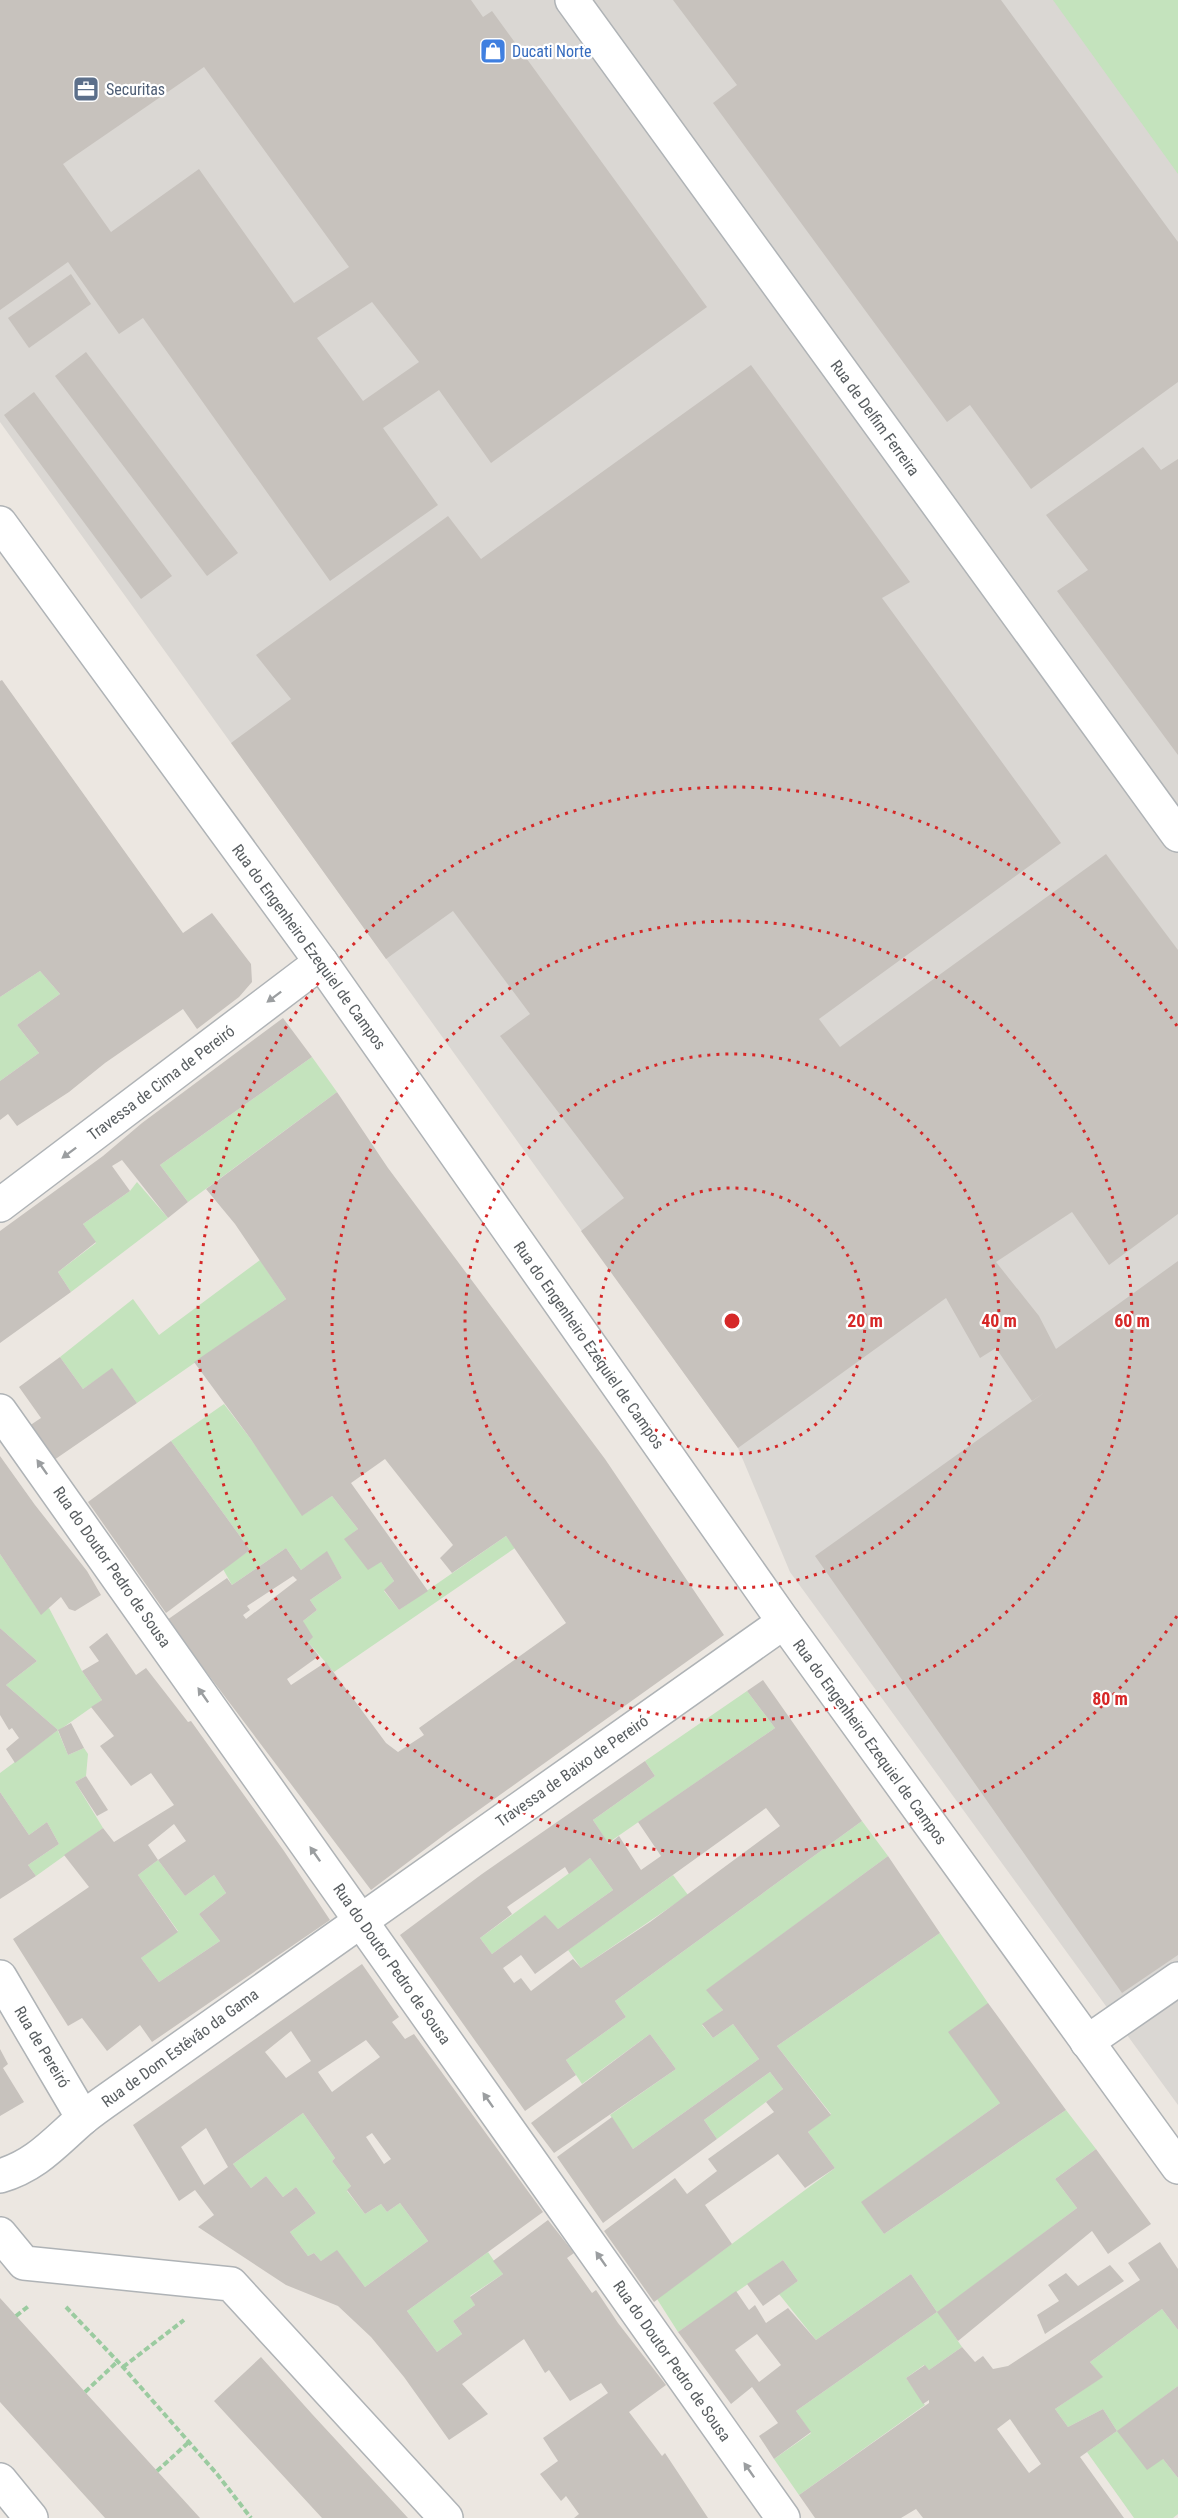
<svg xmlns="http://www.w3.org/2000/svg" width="1178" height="2518" font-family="'Roboto Condensed',sans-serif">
	<rect width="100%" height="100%" fill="#ece7e1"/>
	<polygon fill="#dad7d3" points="0,0 1178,0 1178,2105 790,1572 738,1448 0,422"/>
	<g fill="#c4e3bd">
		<polygon points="1053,0 1178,0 1178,174"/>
		<polygon points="40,971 60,994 17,1025 39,1053 0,1081 0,997"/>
		<polygon points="312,1057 337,1092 188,1202 160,1165"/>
		<polygon points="137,1182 168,1218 71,1292 58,1272 96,1243 83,1224 130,1191"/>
		<polygon points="260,1260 286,1299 137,1403 112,1369 83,1389 60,1357 133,1299 159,1335"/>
		<polygon points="224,1404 250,1438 303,1515 332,1496 358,1529 345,1539 381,1562 394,1581 384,1591 399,1610 506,1536 515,1548 334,1672 308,1642 303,1621 317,1610 310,1600 342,1578 327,1552 301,1570 286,1548 232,1585 223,1569 250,1550 171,1441"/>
		<polygon points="0,1554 40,1613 49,1608 82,1671 102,1700 58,1731 68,1755 84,1748 88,1754 86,1776 75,1782 103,1828 36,1876 28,1865 59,1844 47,1822 29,1835 0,1792 0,1773 58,1730 6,1685 37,1661 0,1628"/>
		<polygon points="747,1691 775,1728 608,1843 593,1820 655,1776 645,1761"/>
		<polygon points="862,1821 888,1856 707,1990 723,2010 702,2025 713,2038 733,2024 759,2059 633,2149 610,2115 676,2069 650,2034 582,2084 566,2060 626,2017 615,2001"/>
		<polygon points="590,1858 613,1890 558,1929 544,1916 492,1954 480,1938"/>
		<polygon points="158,1860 185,1896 214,1875 226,1893 199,1914 220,1941 159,1982 141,1958 178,1931 138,1875"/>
		<polygon points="673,1875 688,1895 581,1968 568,1950"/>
		<polygon points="940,1933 988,2003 1000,2103 862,2202 884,2234 1066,2110 1096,2149 1055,2179 1077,2208 938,2312 962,2347 929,2370 924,2365 906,2378 925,2405 799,2495 774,2459 811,2433 796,2411 937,2312 911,2274 816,2340 779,2294 798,2281 783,2260 678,2332 657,2299 835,2168 808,2132 831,2114 777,2046"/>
		<polygon points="770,2072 783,2089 717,2139 704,2120"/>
		<polygon points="303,2113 335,2158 332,2161 351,2186 347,2191 365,2214 381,2204 387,2212 400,2203 428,2241 365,2287 337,2251 321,2261 314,2253 308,2256 290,2232 316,2213 296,2187 283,2197 266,2176 251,2188 233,2164"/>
		<polygon points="488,2252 503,2274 470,2296 475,2305 453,2321 462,2334 437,2352 407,2311"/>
		<polygon points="1162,2309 1178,2330 1178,2386 1118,2431 1163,2459 1178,2478 1178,2514 1173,2518 1134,2518 1087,2452 1117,2431 1103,2409 1068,2427 1055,2409 1102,2377 1090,2362"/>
	</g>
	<g fill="#c7c2bd" fill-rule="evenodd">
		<path d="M0,0H471L483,17L492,11L707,307L491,463L439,390L383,428L438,505L330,581L143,318L119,334L68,262L0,310ZM204,67L349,267L294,303L199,169L111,232L63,164ZM372,302L419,362L363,401L317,338Z"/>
		<polygon points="673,0 1001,0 1178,242 1178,382 1031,489 970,405 947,422 713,103 737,85"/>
		<polygon points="71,274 91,304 29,348 8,318"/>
		<polygon points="86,352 238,553 207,576 55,376"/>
		<polygon points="751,365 910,582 882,598 1061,843 819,1019 840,1047 1106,854 1178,950 1178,1214 1109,1265 1072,1212 996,1262 1039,1316 1056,1349 1178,1261 1178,1955 1122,1993 815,1556 1045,1392 1032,1401 996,1348 980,1358 946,1298 738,1448 581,1231 624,1198 500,1036 530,1014 453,911 386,959 231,743 291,699 256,655 448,516 481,559"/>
		<polygon points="34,392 172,576 141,599 4,415"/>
		<polygon points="1143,447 1161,470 1178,459 1178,755 1057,591 1088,570 1046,515"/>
		<polygon points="2,680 183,933 212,913 251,964 252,982 239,997 197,1029 183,1009 105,1063 69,1092 17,1126 8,1114 0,1120 0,1081 39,1053 17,1025 60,994 40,971 0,997 0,681"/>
		<polygon points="283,1018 312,1057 160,1165 188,1202 168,1218 122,1160 112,1166 130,1191 83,1224 96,1242 58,1272 71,1292 0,1343 0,1231 103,1156 142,1123"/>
		<path d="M337,1092L388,1168L605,1459L724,1635L448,1832L371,1890L167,1620L227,1578L232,1585L286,1548L301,1570L327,1551L342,1578L310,1600L317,1610L303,1621L313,1637L308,1642L319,1656L287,1679L291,1685L326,1662L386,1743L398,1752L424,1735L419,1728L566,1623L506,1536L452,1573L440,1558L453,1545L385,1459L351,1483L428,1591L399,1610L384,1590L394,1581L381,1562L368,1570L344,1539L358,1529L332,1496L302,1516L250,1438L194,1362L286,1299L235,1224L206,1189ZM293,1576L297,1580L246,1619L243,1615L250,1610L247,1606Z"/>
		<polygon points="60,1357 83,1389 112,1368 137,1403 54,1460 29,1426 41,1418 19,1387"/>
		<polygon points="171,1441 250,1550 166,1613 88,1502"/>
		<polygon points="0,1456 35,1505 87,1571 101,1595 75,1611 69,1609 61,1597 41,1615 0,1554"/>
		<polygon points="0,1628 37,1661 6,1685 58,1730 71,1723 84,1748 68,1755 58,1730 15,1763 6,1749 19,1738 12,1728 9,1730 0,1715"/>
		<path d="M107,1633L136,1675L146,1668L188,1722L191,1721L284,1851L330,1920L152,2042L140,2025L107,2051L82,2018L68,2026L13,1939L89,1887L64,1855L103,1828L114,1842L174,1805L151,1773L131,1786L100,1746L114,1736L91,1707L102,1700L82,1671L99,1661L89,1647ZM174,1824L186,1841L158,1860L185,1896L214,1875L226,1893L199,1914L220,1941L159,1982L141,1958L178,1932L138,1875L158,1860L148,1845Z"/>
		<path d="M763,1680L862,1821L615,2001L626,2017L566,2060L576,2075L525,2111L400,1935L482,1874L645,1761L655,1776L593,1820L609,1844L619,1836L641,1870L661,1856L638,1822L775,1728L747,1691ZM766,1808L780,1826L650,1922L581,1968L573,1959L531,1991L521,1978L514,1983L503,1968L521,1955L535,1974ZM590,1858L613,1890L558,1929L545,1915L492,1954L480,1938L512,1914L507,1907L565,1867L569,1874Z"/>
		<polygon points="86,1776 108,1810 97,1816 75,1782"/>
		<polygon points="0,1792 29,1835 47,1822 59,1844 28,1865 36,1876 0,1899"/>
		<polygon points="888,1856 940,1933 777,2046 831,2115 808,2132 835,2168 805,2188 778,2154 705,2205 732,2244 654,2302 604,2231 675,2178 687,2194 717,2171 708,2159 774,2112 766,2102 783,2089 770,2072 704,2120 717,2139 603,2223 557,2157 612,2117 633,2149 759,2059 733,2024 713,2038 702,2024 723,2010 706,1990"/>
		<path d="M362,1964L399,2017L392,2022L405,2039L414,2034L543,2212L407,2311L437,2352L462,2334L453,2321L475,2305L470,2297L503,2274L493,2261L548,2220L574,2253L567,2258L592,2293L596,2290L618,2323L666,2385L629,2412L662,2456L665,2453L708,2518H574L579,2514L566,2496L561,2501L540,2474L558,2461L543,2438L608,2393L601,2383L570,2401L549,2370L545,2373L524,2339L462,2384L488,2414L449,2440L404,2377L371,2337L338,2306L286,2285L198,2227L214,2215L195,2190L179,2201L133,2125ZM291,2031L311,2061L286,2078L265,2052ZM366,2040L380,2057L332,2092L318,2072ZM303,2113L335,2158L332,2161L351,2186L347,2190L365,2214L381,2204L387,2212L400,2203L428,2241L365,2287L337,2250L321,2261L314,2253L308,2256L290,2232L316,2213L296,2187L283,2197L266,2176L251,2188L233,2164ZM206,2128L228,2167L204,2185L181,2147ZM372,2133L391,2159L384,2164L366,2137Z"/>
		<polygon points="988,2003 1066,2110 884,2234 861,2202 1000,2103 948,2032"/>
		<polygon points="650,2034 676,2069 554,2153 531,2123"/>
		<polygon points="0,2049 8,2064 3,2068 24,2102 0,2116"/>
		<polygon points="1096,2149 1151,2224 1108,2254 1092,2231 958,2341 937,2312 1077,2208 1055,2179"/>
		<path d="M1160,2242L1178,2269V2330L1162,2309L1090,2362L1103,2377L1055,2409L1068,2427L1103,2409L1117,2431L1080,2457L1124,2518H923L916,2509L901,2518H815L799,2495L929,2403V2400L923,2404L906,2378L925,2365L929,2370L962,2347L975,2362L983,2356L993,2369L1008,2366L1140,2280L1128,2263ZM1010,2419L1041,2464L1029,2473L997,2429Z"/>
		<polygon points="783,2260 798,2281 763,2306 747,2284"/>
		<polygon points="1110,2265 1124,2281 1045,2334 1037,2315 1059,2301 1048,2285 1066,2273 1078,2286"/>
		<path d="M911,2274L937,2312L796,2411L811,2432L774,2459L759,2436L778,2423L752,2387L731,2404L678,2332L736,2291L749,2310L755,2305L766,2323L788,2308L816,2340ZM757,2334L781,2365L759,2382L735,2350Z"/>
		<polygon points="0,2298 85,2392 200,2518 105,2518 0,2402"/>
		<polygon points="261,2357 312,2414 408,2518 322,2518 214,2401"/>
		<polygon points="1178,2386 1178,2478 1163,2459 1147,2470 1117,2431"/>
	</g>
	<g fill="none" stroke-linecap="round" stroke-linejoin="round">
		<defs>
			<g id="minor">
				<polyline points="572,0 1178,835"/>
				<polyline points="0,523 321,962 784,1622 1178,2167"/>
				<polyline points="0,1205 321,962"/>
				<polyline points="0,1411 783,2518"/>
				<polyline points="0,1977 83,2118"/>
				<polyline points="1087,2042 1178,1979"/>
				<path d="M0,2176C37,2165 55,2142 83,2118C93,2110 103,2103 113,2096L784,1622"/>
				<polyline points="0,2234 24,2263 231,2284 446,2518"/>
				<polyline points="0,2480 31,2518"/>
			</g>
		</defs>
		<use href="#minor" stroke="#afb3b6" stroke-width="36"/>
		<g stroke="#9bcba0" stroke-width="4" stroke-dasharray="6 3" stroke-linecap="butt">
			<polyline points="66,2307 123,2367 217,2474 251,2518"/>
			<polyline points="16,2316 30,2305"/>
			<polyline points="123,2367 184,2320"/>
			<polyline points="85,2392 117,2362"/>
			<polyline points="157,2471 189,2442"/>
		</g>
		<use href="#minor" stroke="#fff" stroke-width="33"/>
	</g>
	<defs><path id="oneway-solid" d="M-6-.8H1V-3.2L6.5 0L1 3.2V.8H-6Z" transform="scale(1.5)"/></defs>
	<g fill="#9b9ea0">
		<use href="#oneway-solid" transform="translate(274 997) rotate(143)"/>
		<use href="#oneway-solid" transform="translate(69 1153) rotate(143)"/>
		<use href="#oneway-solid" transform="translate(42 1467) rotate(-125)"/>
		<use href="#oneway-solid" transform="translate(203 1695) rotate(-125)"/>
		<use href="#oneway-solid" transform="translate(315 1854) rotate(-125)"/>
		<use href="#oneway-solid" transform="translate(488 2100) rotate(-125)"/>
		<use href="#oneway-solid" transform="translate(601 2259) rotate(-125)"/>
		<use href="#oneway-solid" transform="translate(749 2470) rotate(-125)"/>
	</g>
	<g fill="none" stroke="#d62828" stroke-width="3" stroke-dasharray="3 6">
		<circle cx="732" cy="1321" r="133"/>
		<circle cx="732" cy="1321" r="267"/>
		<circle cx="732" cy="1321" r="400"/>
		<path d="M1177 1616A534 534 0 1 1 1177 1026"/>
	</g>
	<defs>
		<symbol id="shop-square" viewBox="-11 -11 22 22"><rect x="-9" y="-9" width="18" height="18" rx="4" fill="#3f7fe0" stroke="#fff"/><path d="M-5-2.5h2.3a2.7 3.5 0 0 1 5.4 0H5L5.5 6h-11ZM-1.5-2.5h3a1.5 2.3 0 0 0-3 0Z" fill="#fff"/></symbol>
		<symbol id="office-square" viewBox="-11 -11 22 22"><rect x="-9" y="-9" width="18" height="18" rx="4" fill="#5c6f8a" stroke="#fff"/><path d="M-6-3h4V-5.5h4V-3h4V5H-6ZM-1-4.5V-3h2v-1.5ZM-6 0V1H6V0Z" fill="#fff"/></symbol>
	</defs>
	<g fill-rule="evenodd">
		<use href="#shop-square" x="478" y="36" width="30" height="30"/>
		<use href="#office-square" x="71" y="74" width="30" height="30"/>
	</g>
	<g text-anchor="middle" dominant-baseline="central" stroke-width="4.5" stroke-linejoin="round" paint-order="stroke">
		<g font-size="16" fill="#366cbe" stroke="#fff" text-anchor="start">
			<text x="512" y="51">Ducati Norte</text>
		</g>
		<g font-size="16" fill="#4e5e75" stroke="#fff" text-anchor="start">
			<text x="106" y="89">Securitas</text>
		</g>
		<g font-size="16" fill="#595e61" stroke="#fff">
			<text transform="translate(875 418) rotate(54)">Rua de Delfim Ferreira</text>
			<text transform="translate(309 947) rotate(54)">Rua do Engenheiro Ezequiel de Campos</text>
			<text transform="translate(161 1083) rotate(-37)">Travessa de Cima de Pereiró</text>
			<text transform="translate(589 1345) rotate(55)">Rua do Engenheiro Ezequiel de Campos</text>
			<text transform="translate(112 1567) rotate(55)">Rua do Doutor Pedro de Sousa</text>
			<text transform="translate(870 1742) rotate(54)">Rua do Engenheiro Ezequiel de Campos</text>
			<text transform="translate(572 1771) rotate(-35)">Travessa de Baixo de Pereiró</text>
			<text transform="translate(392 1964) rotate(55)">Rua do Doutor Pedro de Sousa</text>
			<text transform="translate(42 2047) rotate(59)">Rua de Pereiró</text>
			<text transform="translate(180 2048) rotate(-36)">Rua de Dom Estêvão da Gama</text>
			<text transform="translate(672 2361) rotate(55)">Rua do Doutor Pedro de Sousa</text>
		</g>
	</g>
	<circle cx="732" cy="1321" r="9" fill="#d62828" stroke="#fff" stroke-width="3"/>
	<g font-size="18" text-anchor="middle" font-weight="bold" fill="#d62828" stroke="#fff" stroke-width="4.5" stroke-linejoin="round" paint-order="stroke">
		<text x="865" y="1327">20 m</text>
		<text x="999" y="1327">40 m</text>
		<text x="1132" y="1327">60 m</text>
		<text x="1110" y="1705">80 m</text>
	</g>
</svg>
